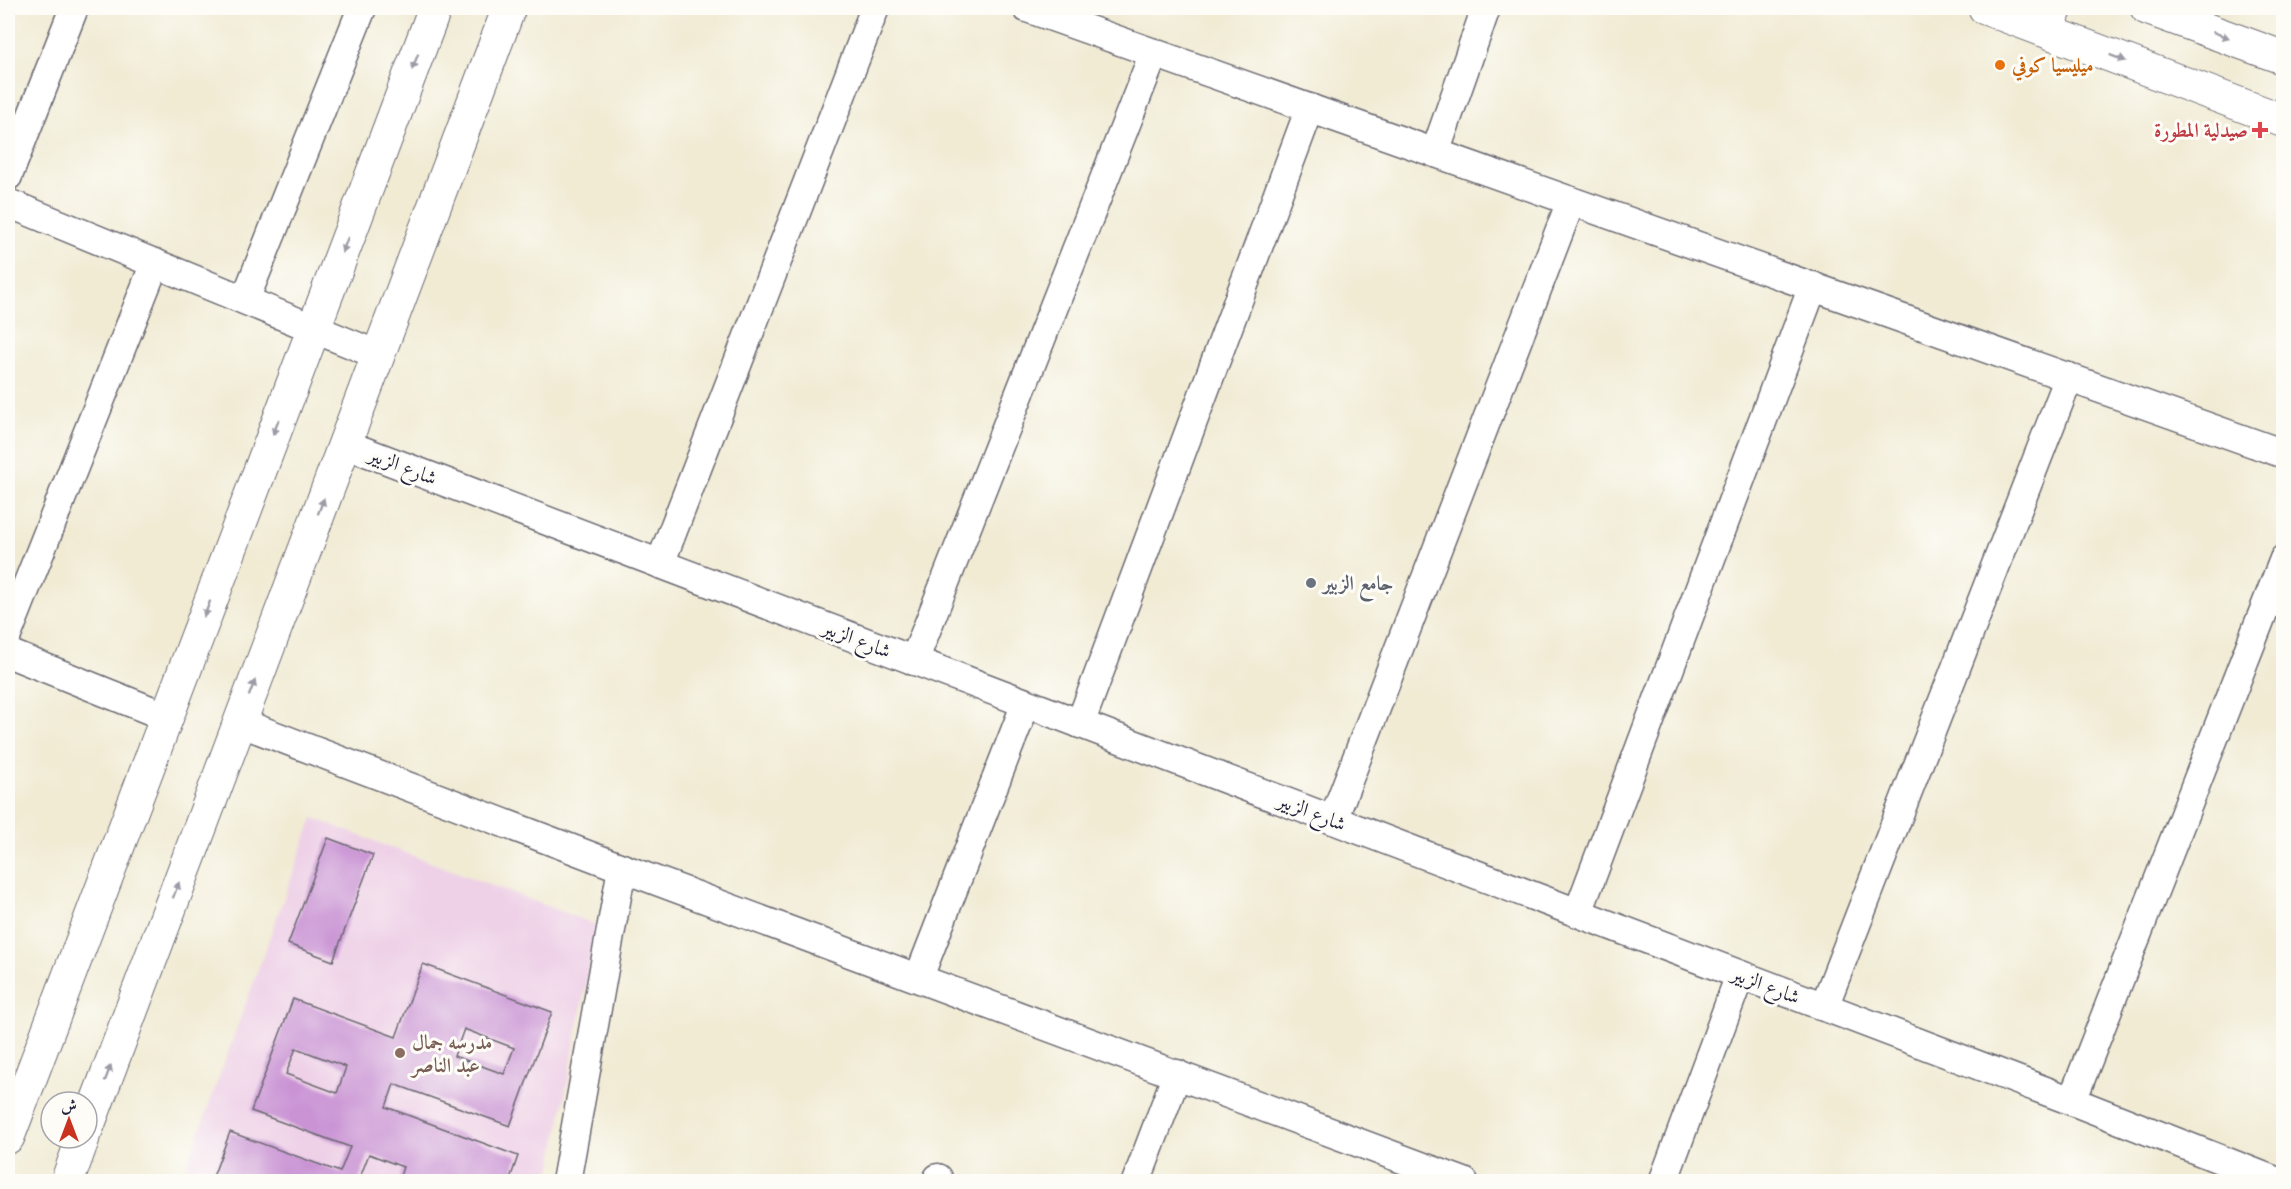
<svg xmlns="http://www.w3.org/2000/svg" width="2291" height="1189" font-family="'Libre Caslon Text',Amiri,serif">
	<rect width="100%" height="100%" fill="#fdfcf7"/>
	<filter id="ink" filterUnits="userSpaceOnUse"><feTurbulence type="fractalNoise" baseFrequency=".0167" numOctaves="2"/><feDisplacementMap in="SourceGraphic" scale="12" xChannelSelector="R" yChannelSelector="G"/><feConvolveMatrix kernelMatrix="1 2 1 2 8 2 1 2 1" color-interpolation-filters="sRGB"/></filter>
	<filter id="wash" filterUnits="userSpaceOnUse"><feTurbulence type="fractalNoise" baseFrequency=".008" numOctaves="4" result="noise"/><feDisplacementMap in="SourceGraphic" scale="24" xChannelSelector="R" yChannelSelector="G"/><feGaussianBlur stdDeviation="1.35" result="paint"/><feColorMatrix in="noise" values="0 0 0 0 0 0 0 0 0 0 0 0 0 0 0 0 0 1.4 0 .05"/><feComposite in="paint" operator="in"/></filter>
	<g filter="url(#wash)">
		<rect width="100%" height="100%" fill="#f1ebd4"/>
		<polygon fill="#eed0e7" points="313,818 597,925 549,1181 181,1182"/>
		<g id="blocks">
			<g fill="#c993d4" fill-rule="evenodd">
				<polygon points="328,838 373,855 333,961 288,944"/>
				<path d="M423,964L552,1012L510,1126L394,1084L386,1107L518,1156L509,1182H398L403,1167L369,1154L359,1180L364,1182H211L230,1132L340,1172L350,1147L251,1111L293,999L396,1037ZM464,1029L514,1048L504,1074L454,1056ZM296,1048L346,1067L337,1093L286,1074Z"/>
			</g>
		</g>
	</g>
	<g filter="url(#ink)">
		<use href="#blocks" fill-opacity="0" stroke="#6a6871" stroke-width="1.5"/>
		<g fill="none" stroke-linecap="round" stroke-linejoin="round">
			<defs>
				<g id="street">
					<polyline points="1027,8 2284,454"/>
					<polyline points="1435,153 1486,8"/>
					<polyline points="8,176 74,8"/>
					<polyline points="8,203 378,355"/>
					<polyline points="245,300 362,8"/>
					<polyline points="345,444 2072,1101 2278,1182"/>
					<polyline points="660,564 875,8"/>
					<polyline points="8,633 155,263"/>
					<polyline points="8,653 167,717"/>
					<polyline points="914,661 1154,53"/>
					<polyline points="239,722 622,868 1464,1182"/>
					<polyline points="1080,724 1310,108"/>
					<polyline points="1333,820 1571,201"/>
					<polyline points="1578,913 1813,286"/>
					<polyline points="919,977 1026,703"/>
					<polyline points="1824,1007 2069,377"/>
					<polyline points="2072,1101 2284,559"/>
					<polyline points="566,1182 622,868"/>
					<polyline points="936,1182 938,1178"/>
					<polyline points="1136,1182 1177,1074"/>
					<polyline points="1663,1182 1740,975"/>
				</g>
				<g id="secondary">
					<polyline points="1985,8 2284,121"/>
					<polyline points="87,1128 509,8"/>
					<polyline points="8,1137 435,8"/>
					<polyline points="67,1182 83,1138"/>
				</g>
				<g id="primary">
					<polyline points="2147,8 2284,58"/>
					<polyline points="2047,31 2056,8"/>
				</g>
			</defs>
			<use href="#street" stroke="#6a6871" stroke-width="31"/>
			<use href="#secondary" stroke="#6a6871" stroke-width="35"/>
			<use href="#primary" stroke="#6a6871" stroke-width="35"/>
			<use href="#street" stroke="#fff" stroke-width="28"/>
			<use href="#secondary" stroke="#fff" stroke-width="33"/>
			<use href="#primary" stroke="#fff" stroke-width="33"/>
		</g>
		<defs><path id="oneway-solid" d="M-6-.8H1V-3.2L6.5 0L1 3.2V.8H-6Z" transform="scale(1.5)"/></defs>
		<g fill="#9c9ca7">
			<use href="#oneway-solid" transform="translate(2221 35) rotate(20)"/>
			<use href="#oneway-solid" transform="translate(2118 58) rotate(21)"/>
			<use href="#oneway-solid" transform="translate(415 62) rotate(111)"/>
			<use href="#oneway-solid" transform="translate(345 245) rotate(111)"/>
			<use href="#oneway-solid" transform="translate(276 427) rotate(111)"/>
			<use href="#oneway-solid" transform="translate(321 506) rotate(-69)"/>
			<use href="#oneway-solid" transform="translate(207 609) rotate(111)"/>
			<use href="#oneway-solid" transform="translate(252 688) rotate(-69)"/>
			<use href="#oneway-solid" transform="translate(176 890) rotate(-69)"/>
			<use href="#oneway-solid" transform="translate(108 1073) rotate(-69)"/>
		</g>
	</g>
	<circle fill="#e8710a" stroke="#fdfcf7" stroke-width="2" cx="2000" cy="65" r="6"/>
	<path fill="#e0444e" stroke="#fdfcf7" stroke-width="2" d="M2257 121h6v6h6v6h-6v6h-6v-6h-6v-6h6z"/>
	<circle fill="#6b7280" stroke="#fdfcf7" stroke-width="2" cx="1311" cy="583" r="6"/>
	<circle fill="#8d6e63" stroke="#fdfcf7" stroke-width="2" cx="400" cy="1053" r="6"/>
	<g text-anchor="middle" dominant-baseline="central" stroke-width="6" stroke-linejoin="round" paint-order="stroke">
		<g font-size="20" font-weight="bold" fill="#c56008" stroke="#fdfcf7" text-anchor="start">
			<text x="2012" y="65">ميليسيا كوفي</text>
		</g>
		<g font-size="20" font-weight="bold" fill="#be3a42" stroke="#fdfcf7" text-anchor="end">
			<text x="2248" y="130">صيدلية المطورة</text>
		</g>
		<g font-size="20" fill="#22223b" stroke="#fdfcf7">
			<text transform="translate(403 466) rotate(21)">شارع الزبير</text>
			<text transform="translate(857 639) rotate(21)">شارع الزبير</text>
			<text transform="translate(1312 812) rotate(21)">شارع الزبير</text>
			<text transform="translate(1766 985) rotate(21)">شارع الزبير</text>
		</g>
		<g font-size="20" font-weight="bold" fill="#5b616d" stroke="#fdfcf7" text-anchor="start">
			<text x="1323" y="583">جامع الزبير</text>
		</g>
		<g font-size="20" font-weight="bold" fill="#785e54" stroke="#fdfcf7" text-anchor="start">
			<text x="412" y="1042">مدرسه جمال<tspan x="412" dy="23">عبد الناصر</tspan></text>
		</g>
	</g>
	<rect width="2291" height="1189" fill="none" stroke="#fdfcf7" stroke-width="30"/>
	<g transform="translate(69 1120)"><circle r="28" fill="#fdfcf7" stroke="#a5a5ac" stroke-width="1.5"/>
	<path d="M0-4.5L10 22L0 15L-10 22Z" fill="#c8321e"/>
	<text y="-9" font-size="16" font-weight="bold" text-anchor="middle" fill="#22223b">ش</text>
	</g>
</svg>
